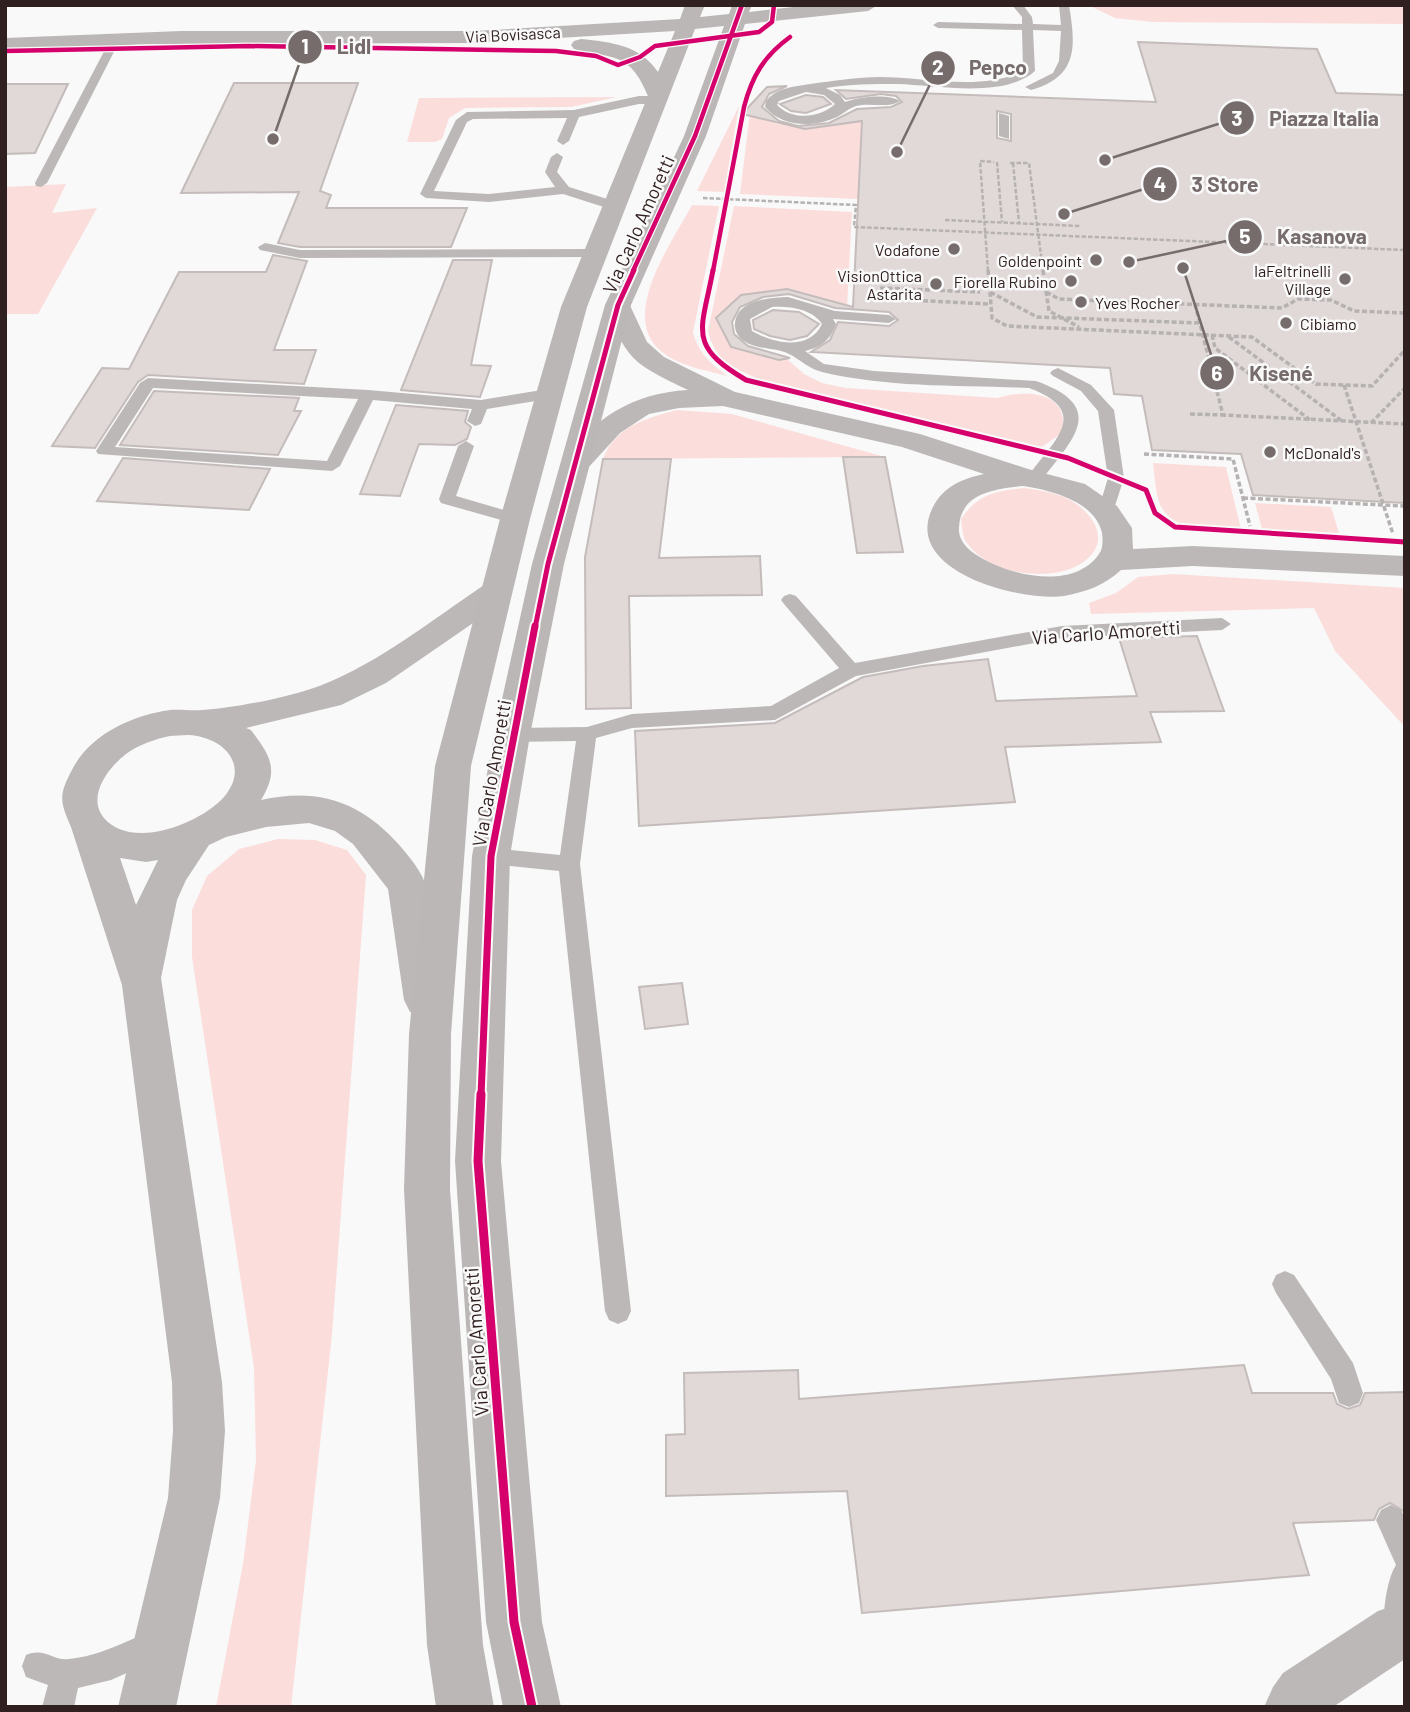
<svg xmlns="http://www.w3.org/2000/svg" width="1410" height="1712" font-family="Barlow,sans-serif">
	<rect width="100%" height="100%" fill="#f9f9f9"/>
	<g fill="#fbdedc">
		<polygon points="1088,5 1405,5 1405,24 1152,22 1115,18"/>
		<polygon points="617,97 571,107 465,108 449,118 442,139 435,142 407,142 419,98"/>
		<path d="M751,104C754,108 758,114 761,117C776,128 829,132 842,120H862L858,199L740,194Z"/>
		<polygon points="739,106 724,192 697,191"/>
		<polygon points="66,184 52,213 97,208 38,314 5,314 5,187"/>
		<path d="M692,205L719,206L693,332C698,353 711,364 728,376C708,371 684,367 666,355C614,321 672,243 692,205Z"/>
		<path d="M734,206L852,212L847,308L827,307L832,301L787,289L741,295L716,318L731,347L786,358L804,374L822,383L846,388L997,398C1026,389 1071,391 1062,433L1042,447L756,378C731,366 715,360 708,331Z"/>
		<path d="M677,410L732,414L885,457L603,459C614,427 647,418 677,410Z"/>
		<path d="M1153,463L1226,467L1241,529C1218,528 1179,533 1164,511C1155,500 1155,477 1153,463Z"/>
		<path d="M1024,488C1038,490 1053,492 1066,498C1093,511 1114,542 1082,563C1050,584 985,574 965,540C962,534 962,525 961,519C978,494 995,491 1024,488Z"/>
		<polygon points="1255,503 1331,507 1339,533 1262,529"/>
		<polygon points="1173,574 1405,588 1405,727 1335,651 1314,608 1091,614 1089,603 1116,593 1138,577"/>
		<polygon points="278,839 315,840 347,850 366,875 332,1335 291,1707 216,1707 243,1564 256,1460 254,1368 192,957 192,910 207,876 239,849"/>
	</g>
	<g fill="#e1d9d8" stroke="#c4bcbb" stroke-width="2" fill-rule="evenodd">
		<path d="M1138,42L1317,49L1336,93L1405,95V503L1253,495L1241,454L1152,450L1142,396L1114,394L1110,368L811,352L830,340L838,322L889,326L898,320L889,312L835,308L789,294L763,297L740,307L732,322L734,334L748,346L790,358L779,360L731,347L716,318L741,295L787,289L853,307L862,121L805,129L742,114L767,87L787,86L769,94L762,107L779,121L798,126L829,123L857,109L891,107L902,102L896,96L881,94L846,99L836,90L1156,102ZM997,111L1011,114V141L997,138Z"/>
		<polygon points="234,83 358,83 320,191 331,195 326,208 467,208 451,247 300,247 278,243 299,192 181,193"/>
		<polygon points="5,84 68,84 35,153 5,154"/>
		<polygon points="806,95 823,97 831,104 806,113 791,111 780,104"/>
		<polygon points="273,255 307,261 274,350 316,350 304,384 148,375 138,382 95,448 52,446 102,368 129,369 179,272 266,272"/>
		<polygon points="453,260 492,260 471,365 491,366 480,397 401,390"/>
		<polygon points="773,310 799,312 819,324 807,336 790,340 770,336 754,329 753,320"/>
		<polygon points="154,391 299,398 294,411 301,411 278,455 120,445"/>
		<polygon points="396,405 468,411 465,422 471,427 467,439 455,445 419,444 400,496 360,494"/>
		<polygon points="843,457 885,457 903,552 857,553"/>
		<polygon points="123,458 270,469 249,510 97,501"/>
		<polygon points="603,459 671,459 659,558 760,556 762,595 629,596 631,708 586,709 585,557"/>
		<polygon points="1197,636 1224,711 1150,712 1161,742 1005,747 1015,802 639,826 635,731 775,723 863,677 923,666 988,659 996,701 1137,696 1119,638"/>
		<polygon points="682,983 688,1024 645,1029 639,987"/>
		<polygon points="1244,1365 1252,1393 1333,1393 1337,1404 1348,1409 1360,1405 1365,1393 1405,1392 1405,1512 1390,1503 1379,1509 1374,1520 1293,1523 1309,1575 862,1613 847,1491 666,1496 666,1435 685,1434 684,1373 798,1370 799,1399"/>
	</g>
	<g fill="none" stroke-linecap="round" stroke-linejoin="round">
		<g stroke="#b6b2b2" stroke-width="2.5" stroke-dasharray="4.5 2" stroke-linecap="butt">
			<polyline points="997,162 1002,222"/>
			<polyline points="1010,163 1029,163 1043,271"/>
			<polyline points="1013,163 1019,223"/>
			<polyline points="703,198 856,205 854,227 1405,250"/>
			<polyline points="945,220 1080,226"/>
			<polyline points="988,271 980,161 994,162"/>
		</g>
		<g stroke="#b6b2b2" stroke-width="3.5" stroke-dasharray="5 2.5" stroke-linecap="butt">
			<polyline points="988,270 990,292 1037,317 1200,323"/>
			<polyline points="1043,270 1046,292 1059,299 1282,308 1298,299 1331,300 1354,311 1405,313"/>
			<polyline points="880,288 980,292"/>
			<polyline points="1046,291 1049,311 1079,327"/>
			<polyline points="990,292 992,318 1007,326 1252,337 1316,384 1372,386 1405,350"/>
			<polyline points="908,300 990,304"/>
			<polyline points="1195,304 1223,415 1405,424"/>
			<polyline points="1212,335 1215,348 1310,420"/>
			<polyline points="1229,337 1342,421"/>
			<polyline points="1344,385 1393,534"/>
			<polyline points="1190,414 1225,415"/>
			<polyline points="1371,423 1405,388"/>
			<polyline points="1144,454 1233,459 1250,526"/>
			<polyline points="1243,498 1405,506"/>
		</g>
		<g fill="#bdb8b8" fill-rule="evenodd">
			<path d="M1012,5H1023L1032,17L1033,24L1061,25L1059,5H1069C1076,47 1078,77 1031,90L1025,87L1053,73L1059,61L1061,31L1033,30L1035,71C1004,99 936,85 897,84C873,84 850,84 826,88L840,95L845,102C858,97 888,93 900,101C888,109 870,102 856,106C849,108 843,114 837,117C813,128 782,127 765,107L766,101C778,87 793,87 810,84C833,81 856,77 880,77C923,77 986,92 1023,70L1022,30L938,28L933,25L938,22L1022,24V17ZM806,92L824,95L835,104C820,118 792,121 777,105L779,101Z"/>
			<polygon points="115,37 120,40 47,183 41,187 36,186 35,183 110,40"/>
			<polygon points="639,96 658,96 664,100 658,104 639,104 579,117 569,141 563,145 557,141 567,118 473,119 467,122 434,191 489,194 555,187 545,172 551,157 557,153 563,157 557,172 569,187 620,203 620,209 610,209 563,194 489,202 426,198 420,194 456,120 467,112 574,110"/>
			<polygon points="999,113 1009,116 1009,139 999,136"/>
			<polygon points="265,243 300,250 596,249 603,253 596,257 300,258 260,250 258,247"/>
			<path d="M788,297L835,311L889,315L896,319L889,323L833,319L836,324C830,340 822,347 805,351L824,364L874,371L1036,381C1109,407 1073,439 1040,482H1028L1026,479C1052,442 1094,412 1029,388C960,385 889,388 822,372C809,369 801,360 789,354C775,347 757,350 744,341C738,337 734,330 735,323C738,299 770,298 788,297ZM772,307C790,306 812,309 822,324C809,352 772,343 752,331L750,319Z"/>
			<polygon points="1058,368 1091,385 1114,410 1124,478 1112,515 1100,515 1098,511 1108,478 1098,411 1081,391 1053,376 1050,373 1053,370"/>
			<path d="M148,378L368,390L481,400L548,389L556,394L548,399L487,409L481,424L475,426L467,421L472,409L373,400L340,466L332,471L98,454L96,451L140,383ZM153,388L358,399L327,461L115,447Z"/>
			<polygon points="466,441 474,446 456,496 521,515 523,519 521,523 515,524 441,503 439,499 458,446"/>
			<polygon points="790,594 796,596 855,663 1062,626 1222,618 1231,624 1222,630 1062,638 856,676 775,720 632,728 596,738 580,864 631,1311 627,1320 618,1324 609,1320 605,1311 559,871 491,864 484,862 480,856 484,850 491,848 560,855 576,741 512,742 505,740 502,735 505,730 512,728 587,727 632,714 771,706 839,668 784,604 781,600 784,596"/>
			<polygon points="1285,1271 1294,1275 1353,1363 1363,1393 1359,1403 1349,1407 1339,1403 1331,1379 1276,1293 1272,1284 1276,1275"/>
			<path d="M1391,1505L1401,1510L1405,1518V1642L1398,1645L1387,1641C1380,1624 1386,1580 1396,1565L1376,1520L1381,1510Z"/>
			<path d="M154,1630L165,1634L169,1645L165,1656L111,1680L78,1688L74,1707H42L48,1685L26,1677L22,1666L26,1655C45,1647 52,1661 69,1659C100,1656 126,1641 154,1630Z"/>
		</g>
		<g fill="#bdb8b8" fill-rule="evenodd">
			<path d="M618,297L627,299L647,342L664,357L735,392L920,434L1028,469L1085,484L1117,506L1132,528L1133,549L1193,546L1405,556V576L1193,566L1121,570C1105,585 1086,592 1064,596C1021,602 900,571 933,507C944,486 962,479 984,474L902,447L723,406L679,408L649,414L620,433L587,469L577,472L567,469L562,463C593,418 633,393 688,390C633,363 628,362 605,305L609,299ZM1023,486C1050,490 1095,501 1102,533C1103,540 1103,549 1099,554C1073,592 1006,575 975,554C966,548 958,539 959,528C960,493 995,489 1023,486Z"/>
			<path d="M496,581L508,585L512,592L508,599L386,683L341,705L246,728L251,730C270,756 280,769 261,800C319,787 362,802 401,847C411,859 422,872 427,888C439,923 440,963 446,1000L440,1012L425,1017L410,1012L404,1000L388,889L353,844L335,831L309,823L266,827L226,837L209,845L186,880L177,900L161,978L222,1382L225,1431L220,1498L176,1707H118L168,1498L173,1431L172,1382L122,985L71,827C59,800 59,794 73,768C91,734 133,715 170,710C180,709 191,711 202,710C235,708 291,697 322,685C380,662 432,620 484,585ZM170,736C178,736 188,734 197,736C229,742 248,769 224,797C201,823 132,851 104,818C86,796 109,767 126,754C138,745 155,739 170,736ZM120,858L146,862L158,860L136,905Z"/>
			<polygon points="1405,1602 1405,1659 1333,1707 1264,1707 1273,1687 1283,1673 1378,1611"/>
		</g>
		<path fill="#bcb7b7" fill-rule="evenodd" d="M685,5H705L700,17L729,14L732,5H752L749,12L811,5H878L868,11L745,24L706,136L631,305L564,564L530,735L510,856L501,1161L542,1622L561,1707H503L486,1622L455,1161L472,856L494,735L532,564L605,305L684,136L724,26L695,29L587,307L530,519L471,766L451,1034L450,1189L483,1645L494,1707H436L427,1645L404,1189L409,1034L435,766L500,519L561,307L648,96C630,52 614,59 574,49L571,45L574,41L581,39C611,42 640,45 658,72L675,31L474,43L152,44L5,50V38L181,31H474L680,19Z"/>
		<defs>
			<g id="cycleway-far3">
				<polyline points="5,51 248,46 556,51 596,56 618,65 640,57 655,46 759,32 772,22 774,5"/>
				<polyline points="633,271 695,136 742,5"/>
				<path d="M713,271L744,107C752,76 764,56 790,37"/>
			</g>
			<g id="cycleway-far2">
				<path d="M713,270C702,330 686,345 746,380L1068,458L1146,490L1155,513L1175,527L1405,542"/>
				<polyline points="535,628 548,564 618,305 634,270"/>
			</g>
			<polyline id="cycleway-far1" points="481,1096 491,856 535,626"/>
			<polyline id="cycleway" points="481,1094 478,1161 514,1622 532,1707"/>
		</defs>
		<use href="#cycleway-far3" stroke="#f9f9f9" stroke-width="7"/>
		<use href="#cycleway-far2" stroke="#f9f9f9" stroke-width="9"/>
		<use href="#cycleway-far1" stroke="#f9f9f9" stroke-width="11"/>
		<use href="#cycleway" stroke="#f9f9f9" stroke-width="13"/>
		<use href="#cycleway-far3" stroke="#d6006c" stroke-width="4.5"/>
		<use href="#cycleway-far2" stroke="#d6006c" stroke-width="5"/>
		<use href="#cycleway-far1" stroke="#d6006c" stroke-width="7"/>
		<use href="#cycleway" stroke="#d6006c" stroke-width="9"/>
	</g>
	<g fill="#766c6b" stroke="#f9f9f9" stroke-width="2.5">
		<circle cx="954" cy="249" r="7"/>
		<circle cx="1096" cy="260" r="7"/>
		<circle cx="1345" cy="279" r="7"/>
		<circle cx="1071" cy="281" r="7"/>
		<circle cx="936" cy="284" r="7"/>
		<circle cx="1081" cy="302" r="7"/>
		<circle cx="1286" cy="323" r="7"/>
		<circle cx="1270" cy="452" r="7"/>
	</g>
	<g text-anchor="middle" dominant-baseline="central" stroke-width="5" stroke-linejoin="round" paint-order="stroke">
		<g font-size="16" fill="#30201f" stroke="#f9f9f9">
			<text transform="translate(513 34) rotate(-3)">Via Bovisasca</text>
		</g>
		<g font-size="16" fill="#30201f" stroke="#f9f9f9" text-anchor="end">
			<text x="940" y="249">Vodafone</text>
			<text x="1082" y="260">Goldenpoint</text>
			<text x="1331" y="270">laFeltrinelli<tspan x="1331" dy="18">Village</tspan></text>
			<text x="922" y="275">VisionOttica<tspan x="922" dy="18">Astarita</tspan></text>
			<text x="1057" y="281">Fiorella Rubino</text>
			<text x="1095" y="302" text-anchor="start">Yves Rocher</text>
			<text x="1300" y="323" text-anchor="start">Cibiamo</text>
			<text x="1284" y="452" text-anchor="start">McDonald's</text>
		</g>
		<g font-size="19" fill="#30201f" stroke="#f9f9f9">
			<text transform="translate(638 224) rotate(-66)">Via Carlo Amoretti</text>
			<text transform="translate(1106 632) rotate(-4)">Via Carlo Amoretti</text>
			<text transform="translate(491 773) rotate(-80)">Via Carlo Amoretti</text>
			<text transform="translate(476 1342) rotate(-94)">Via Carlo Amoretti</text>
		</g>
	</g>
	<path fill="none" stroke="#766c6b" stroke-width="2.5" d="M273 139L305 47M897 152L938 68M1105 160L1237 118M1064 214L1160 184M1129 262L1245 237M1183 268L1217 373"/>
	<g fill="#766c6b" stroke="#f9f9f9" stroke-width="2.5">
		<circle cx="273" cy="139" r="7"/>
		<circle cx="897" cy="152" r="7"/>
		<circle cx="1105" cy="160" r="7"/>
		<circle cx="1064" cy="214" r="7"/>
		<circle cx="1129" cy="262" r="7"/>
		<circle cx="1183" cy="268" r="7"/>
		<circle cx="305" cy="47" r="18"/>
		<circle cx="938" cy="68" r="18"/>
		<circle cx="1237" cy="118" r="18"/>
		<circle cx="1160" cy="184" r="18"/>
		<circle cx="1245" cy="237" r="18"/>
		<circle cx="1217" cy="373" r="18"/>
	</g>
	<g font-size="21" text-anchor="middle" font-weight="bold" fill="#fff">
		<text x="305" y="54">1</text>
		<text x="938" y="75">2</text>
		<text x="1237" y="126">3</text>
		<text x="1160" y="192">4</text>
		<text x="1245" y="244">5</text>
		<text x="1217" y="381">6</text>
	</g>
	<g font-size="21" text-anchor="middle" font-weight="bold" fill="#766c6b" stroke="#f9f9f9" stroke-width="5" stroke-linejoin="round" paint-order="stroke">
		<text x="354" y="54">Lidl</text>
		<text x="998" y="75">Pepco</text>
		<text x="1324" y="126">Piazza Italia</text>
		<text x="1225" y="192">3 Store</text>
		<text x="1322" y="244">Kasanova</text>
		<text x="1281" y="381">Kisené</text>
	</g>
	<rect width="1410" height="1712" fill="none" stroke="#30201f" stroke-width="14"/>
</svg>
